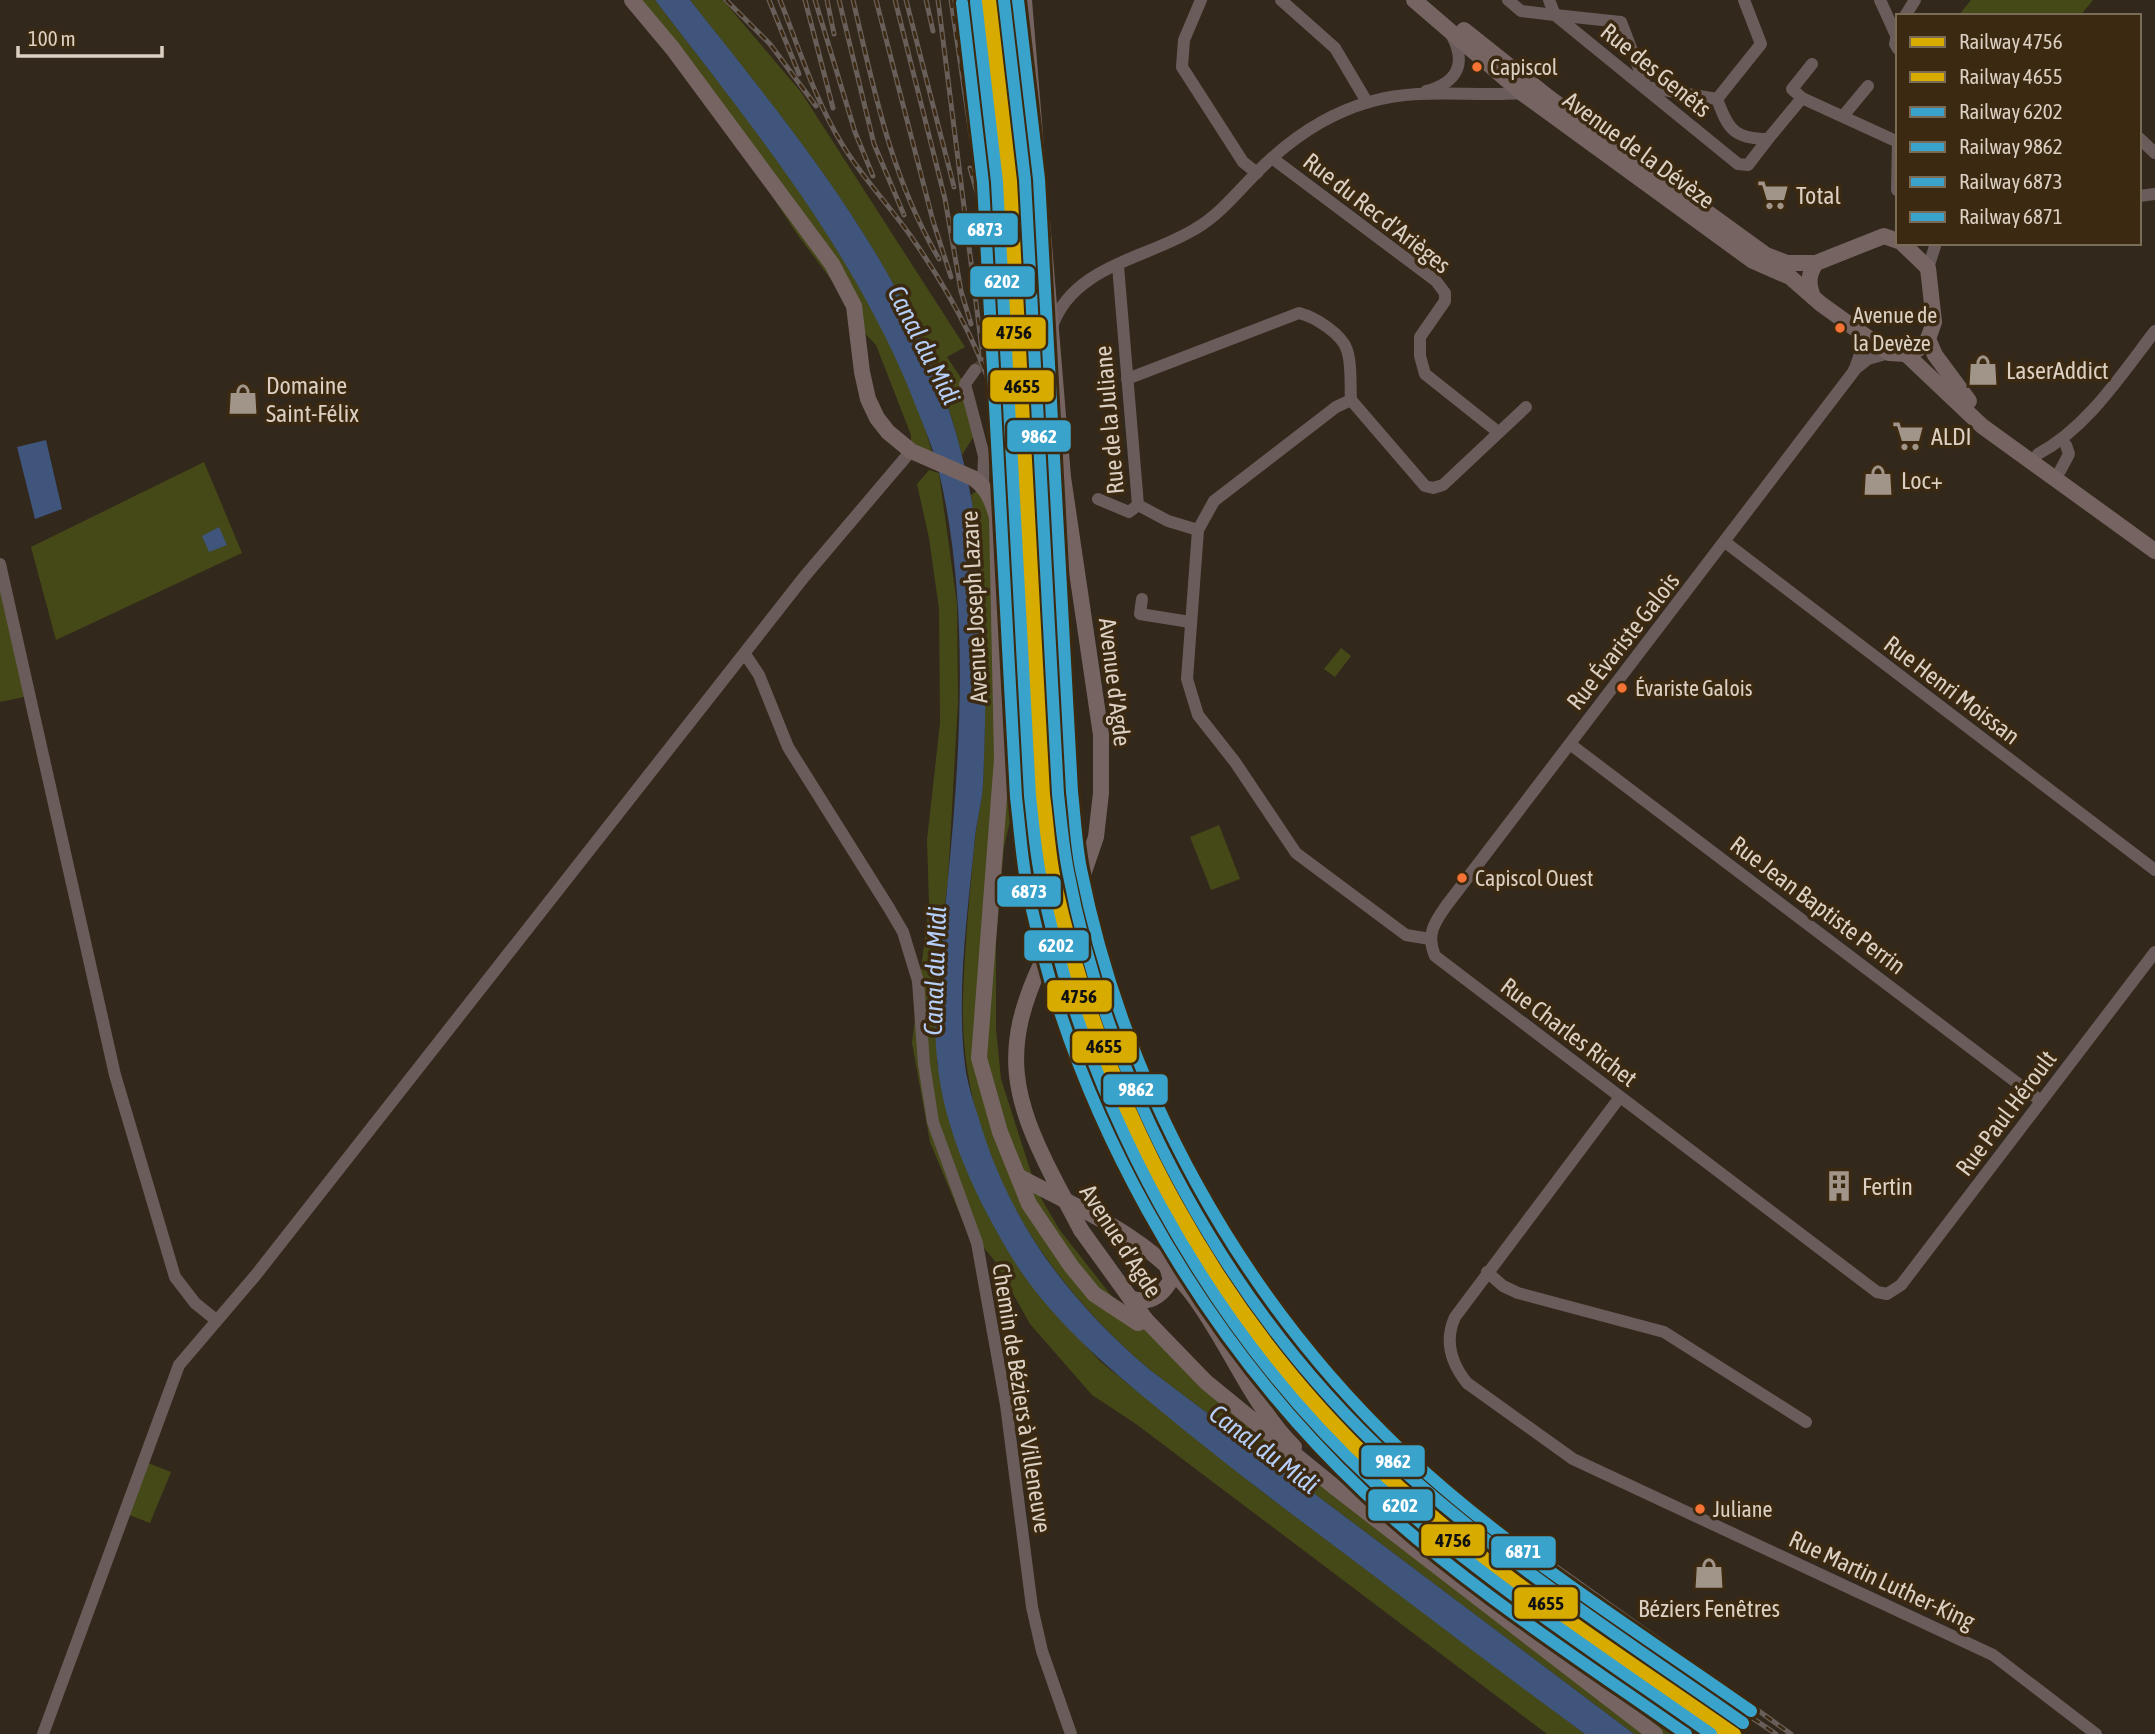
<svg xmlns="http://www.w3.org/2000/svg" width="2155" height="1734" font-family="'Asap Condensed',sans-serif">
	<rect width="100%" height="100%" fill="#32281b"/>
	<g fill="#454918">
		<path d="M627,0H655C762,140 886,282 933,455L911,451V435L876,345L858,326L845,298L797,234L745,155Z"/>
		<path d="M690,0H723L801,92L965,347L947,357L965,384L977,431L962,455C919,280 799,139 690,0Z"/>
		<polygon points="1971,0 2093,0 2080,16 1958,16"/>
		<polygon points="204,462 242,553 56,640 31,547"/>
		<polygon points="929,470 939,473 957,604 958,701 948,880 940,944 937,1063 995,1228 1039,1296 1101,1362 1256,1487 1585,1734 1547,1734 1136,1424 1092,1395 1030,1324 994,1260 963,1222 930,1142 912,1043 929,904 927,840 940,723 939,609 929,538 917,484"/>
		<path d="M979,489L1005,549L1016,748L1015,800L1004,847L996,942V1029L1001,1079L1037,1191L1059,1229L1121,1308L1337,1489L1365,1496L1394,1512L1448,1558L1519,1605L1545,1632L1588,1662L1671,1734H1634L1150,1370C1038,1274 958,1148 963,996C965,943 970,890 975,838C977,820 982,803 983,785C987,689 985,591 971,495Z"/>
		<polygon points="0,584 24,697 0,702"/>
		<polygon points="1341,648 1351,656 1335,677 1324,669"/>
		<polygon points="1219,825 1240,879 1211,890 1190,837"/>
		<polygon points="148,1463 171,1472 150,1523 127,1514"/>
	</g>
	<g fill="#3f557b">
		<path d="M655,0H690C810,152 936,300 971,497C988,591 987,690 983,785C982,802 977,820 975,837C968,911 956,991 965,1065C967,1082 973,1100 978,1116C1009,1222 1067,1299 1150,1370L1634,1734H1585C1488,1663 1393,1590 1297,1518C1249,1482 1202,1445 1156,1407C1104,1364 1053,1321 1016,1264C978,1203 943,1131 937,1058C931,999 943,938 948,879C961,745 970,600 938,468C931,441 919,415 909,389C849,244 750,124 655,0Z"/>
		<polygon points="46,440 62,509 35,519 17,447"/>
		<polygon points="219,527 227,545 209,552 202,536"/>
	</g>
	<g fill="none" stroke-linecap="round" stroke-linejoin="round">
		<polyline stroke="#3f557b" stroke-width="2.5" points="1405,1483 1409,1478"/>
		<polyline stroke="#4b4134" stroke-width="12" stroke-dasharray="12 6" stroke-linecap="butt" points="975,370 997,354"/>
		<g stroke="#6a5c5b" stroke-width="12">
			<polyline points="1201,0 1184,40 1182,67 1243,162 1257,173"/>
			<polyline points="1281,0 1335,48 1367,102"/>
			<polyline points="1508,0 1521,11 1555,15 1738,164 1748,165 1768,139"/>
			<polyline points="1549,0 1555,15 1621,22 1646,87 1717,99"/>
			<polyline points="1880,0 1895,33"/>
			<polyline points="1905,16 1915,0"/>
			<polyline points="1898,28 1895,44 1898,49"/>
			<path d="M1426,91C1457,83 1467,64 1452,36"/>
			<polyline points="1802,98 1792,89 1812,64"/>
			<path d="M1717,99C1728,129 1734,139 1768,139L1802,98L1898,142"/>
			<polyline points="1717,99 1761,44 1744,0"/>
			<polyline points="1843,116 1868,86"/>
			<polyline points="2139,138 2155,153"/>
			<polyline points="1272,158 1436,281 1445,293 1445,301 1420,337 1420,356 1425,374 1498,432"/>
			<polyline points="1897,190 1898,140"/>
			<polyline points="2139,196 2155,194"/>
			<polyline points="1118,266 1138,505 1168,521 1198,530"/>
			<polyline points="1928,268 1936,243"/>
			<path d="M1052,327C1072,266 1146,259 1195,229C1226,211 1246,180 1273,157C1300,133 1334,112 1369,102C1419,87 1471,97 1522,93"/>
			<path d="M1858,330L1860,354L1854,371L1446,906C1434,923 1426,935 1435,956L1877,1292L1887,1294L1901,1285L2155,952"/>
			<polyline points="997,354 1028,333 1034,319 1021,135 1030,101"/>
			<polyline points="975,370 965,384 984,456 983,485"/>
			<polyline points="1854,370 1868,359 1889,353"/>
			<path d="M1127,379L1299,313C1315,317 1342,334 1347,350C1352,364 1350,385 1351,400"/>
			<polyline points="1351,400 1336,407 1214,501 1198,530 1187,679 1198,715 1235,762 1296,853 1406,935 1430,939"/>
			<polyline points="1351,400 1425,486 1433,488 1443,485 1526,407"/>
			<path d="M2038,454C2087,428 2121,375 2155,331"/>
			<polyline points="2060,471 2069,454 2066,445"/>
			<polyline points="1098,499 1129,512 1138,505"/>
			<polyline points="1725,542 2155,870"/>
			<polyline points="0,564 115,1075 175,1277 195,1303 216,1320"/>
			<polyline points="1142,599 1140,614 1190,622"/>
			<polyline points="745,654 759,675 788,747 889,908 903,932 918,981 924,1064 933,1122 977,1243 1006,1405 1032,1607 1042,1651 1071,1734"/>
			<polyline points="1570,744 2041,1101"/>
			<path d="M1620,1097L1455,1317C1444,1341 1451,1363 1467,1383L1573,1459L1993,1655L2096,1734"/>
			<polyline points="1487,1272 1503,1286 1518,1293 1664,1332 1806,1422"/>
			<polyline points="43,1734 179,1365 255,1276 804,577 911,451"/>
		</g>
		<g stroke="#766462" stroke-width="16">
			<path d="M632,0L673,49L832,264L854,306L862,372L868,399L877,418L888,432L911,451L973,478C987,488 992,500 997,517L1002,759L979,1058L1000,1132L1029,1204L1071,1266L1094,1294L1138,1323L1146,1320"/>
			<polyline points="1024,0 1063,477 1101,735 1101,793 1096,837 1071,910"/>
			<polyline points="1414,0 1522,93 1753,261 1790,277 1821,304 1889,353 1906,354 1918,349 1928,339 1934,322 1928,268 1902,243"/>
			<polyline points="1464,30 1548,97 1766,255 1787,263 1816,263"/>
			<path d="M1813,297C1808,283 1808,275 1816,263L1884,236L1898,241"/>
			<polyline points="1928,339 1935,355 1969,401"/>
			<polyline points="1906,354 1982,426 2155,551"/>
			<path d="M1041,964C1001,1050 1012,1097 1054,1179"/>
			<path d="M1018,1176C1079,1209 1146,1235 1190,1291C1228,1340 1250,1403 1294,1447"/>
			<polyline points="1081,1230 1146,1320 1206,1382 1337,1489 1655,1734"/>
			<path d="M1130,1298C1149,1305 1161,1297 1171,1280L1167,1266"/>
		</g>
		<defs>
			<g id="rail">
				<polyline points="726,0 770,44 816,106"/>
				<polyline points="769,0 799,74"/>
				<path d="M780,0C799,48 815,100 842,144C861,176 888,204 910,235C945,285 980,345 996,405C1008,453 1009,504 1012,552C1018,645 1018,739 1028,831C1050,1037 1176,1275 1314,1428C1354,1471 1398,1508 1443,1546"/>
				<polyline points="805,0 833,108"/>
				<polyline points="815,0 855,132 873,176"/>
				<polyline points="827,0 834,34"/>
				<polyline points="839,0 874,144 904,215"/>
				<path d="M853,0C874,90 891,178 939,259"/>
				<polyline points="876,0 933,221 951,277"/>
				<polyline points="895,0 945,199 961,291 971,324"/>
				<polyline points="906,0 954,187"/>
				<polyline points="926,0 933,31"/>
				<polyline points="938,0 983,358"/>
				<polyline points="951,0 977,176"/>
				<polyline points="962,0 986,168"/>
				<polyline points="974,0 995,160 1014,463"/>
				<polyline points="980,163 992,210"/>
				<polyline points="970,168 995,255"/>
				<polyline points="1019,510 1027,583"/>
				<path d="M1255,1276C1320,1374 1399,1466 1492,1539C1579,1608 1683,1671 1776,1734"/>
				<polyline points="1557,1567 1791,1734"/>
			</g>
		</defs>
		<use href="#rail" stroke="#695f5a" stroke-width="5"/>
		<use href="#rail" stroke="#3b2912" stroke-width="2.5" stroke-dasharray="8" stroke-linecap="butt"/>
		<g stroke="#766462" stroke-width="16">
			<polyline points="1041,964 1071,910"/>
			<polyline points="1054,1179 1081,1230"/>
		</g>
		<defs>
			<path id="rail-1" d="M984,0L1004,152L1041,822C1045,849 1047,877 1053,904C1109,1138 1238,1351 1418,1510C1513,1594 1621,1662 1725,1734"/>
			<path id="rail-2" d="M990,0L1011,181L1044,795C1048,823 1049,852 1055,880C1104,1103 1216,1315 1384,1472C1490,1572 1616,1651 1735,1734"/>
			<path id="rail-3" d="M976,2L997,182L1030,796C1033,822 1035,848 1040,874C1081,1098 1208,1331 1376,1484C1480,1578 1597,1654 1711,1734"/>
			<path id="rail-4" d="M1004,0L1025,180L1058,794C1061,820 1063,846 1068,871C1110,1092 1229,1311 1395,1463C1502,1561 1625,1640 1743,1723"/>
			<path id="rail-5" d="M962,3L983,183L1016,797C1019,822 1021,849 1025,874C1066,1103 1196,1333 1364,1492C1462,1584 1576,1657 1686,1734"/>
			<path id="rail-6" d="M1018,0L1039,179L1072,792C1075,818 1076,844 1081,869C1125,1089 1240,1297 1402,1451C1507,1550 1633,1628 1751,1711"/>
		</defs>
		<use href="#rail-1" stroke="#3b2912" stroke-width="18"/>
		<use href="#rail-2" stroke="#3b2912" stroke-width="18"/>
		<use href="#rail-3" stroke="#3b2912" stroke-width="18"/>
		<use href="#rail-4" stroke="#3b2912" stroke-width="18"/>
		<use href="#rail-5" stroke="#3b2912" stroke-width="18"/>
		<use href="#rail-6" stroke="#3b2912" stroke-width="18"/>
		<use href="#rail-1" stroke="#d8ab00" stroke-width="12"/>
		<use href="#rail-2" stroke="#d8ab00" stroke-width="12"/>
		<use href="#rail-3" stroke="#3aa3cb" stroke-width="12"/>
		<use href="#rail-4" stroke="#3aa3cb" stroke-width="12"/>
		<use href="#rail-5" stroke="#3aa3cb" stroke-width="12"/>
		<use href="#rail-6" stroke="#3aa3cb" stroke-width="12"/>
	</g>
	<defs>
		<symbol id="supermarket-bare" viewBox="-9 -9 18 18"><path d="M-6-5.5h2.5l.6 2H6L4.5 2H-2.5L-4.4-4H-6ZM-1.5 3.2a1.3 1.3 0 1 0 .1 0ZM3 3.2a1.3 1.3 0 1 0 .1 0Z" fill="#a09588" stroke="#3b2912" stroke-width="2.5" paint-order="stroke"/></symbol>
		<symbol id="shop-bare" viewBox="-9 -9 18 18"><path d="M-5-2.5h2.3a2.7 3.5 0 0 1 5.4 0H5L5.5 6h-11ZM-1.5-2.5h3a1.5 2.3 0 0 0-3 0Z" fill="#a09588" stroke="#3b2912" stroke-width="2.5" paint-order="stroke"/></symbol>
		<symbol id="building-bare" viewBox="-9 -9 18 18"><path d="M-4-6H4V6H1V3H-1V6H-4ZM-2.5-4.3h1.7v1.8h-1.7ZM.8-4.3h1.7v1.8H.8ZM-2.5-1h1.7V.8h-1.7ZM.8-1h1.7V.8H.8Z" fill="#a09588" stroke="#3b2912" stroke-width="2.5" paint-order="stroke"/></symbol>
	</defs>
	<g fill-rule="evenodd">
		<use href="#supermarket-bare" x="1751" y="173" width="44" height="44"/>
		<use href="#shop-bare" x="1961" y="348" width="44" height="44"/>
		<use href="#shop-bare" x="221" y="377" width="44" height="44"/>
		<use href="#supermarket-bare" x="1886" y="414" width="44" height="44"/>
		<use href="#shop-bare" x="1856" y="458" width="44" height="44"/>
		<use href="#building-bare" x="1817" y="1164" width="44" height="44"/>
		<use href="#shop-bare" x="1687" y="1551" width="44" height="44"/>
	</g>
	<g fill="#f57335" stroke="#3b2912" stroke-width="2.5">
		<circle cx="1477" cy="67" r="6"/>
		<circle cx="1840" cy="328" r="6"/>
		<circle cx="1622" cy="688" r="6"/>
		<circle cx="1462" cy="878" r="6"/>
		<circle cx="1700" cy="1509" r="6"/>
	</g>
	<g text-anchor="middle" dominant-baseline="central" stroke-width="7" stroke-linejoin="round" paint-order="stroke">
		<g font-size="22" fill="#dbd0c2" stroke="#3b2912" text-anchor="start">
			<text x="1490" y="67">Capiscol</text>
			<text x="1853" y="315">Avenue de<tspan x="1853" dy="28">la Devèze</tspan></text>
			<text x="1635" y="688">Évariste Galois</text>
			<text x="1475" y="878">Capiscol Ouest</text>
			<text x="1713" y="1509">Juliane</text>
		</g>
		<g font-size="24" fill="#dbd0c2" stroke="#3b2912">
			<text transform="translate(1656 70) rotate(39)">Rue des Genêts</text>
			<text transform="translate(1639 150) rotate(36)">Avenue de la Dévèze</text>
			<text transform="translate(1377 213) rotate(38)">Rue du Rec d'Arièges</text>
			<text transform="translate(1109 420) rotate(-95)">Rue de la Juliane</text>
			<text transform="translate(974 607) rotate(-93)">Avenue Joseph Lazare</text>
			<text transform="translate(1623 641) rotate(-52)">Rue Évariste Galois</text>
			<text transform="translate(1115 682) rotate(83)">Avenue d'Agde</text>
			<text transform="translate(1952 690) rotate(37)">Rue Henri Moissan</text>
			<text transform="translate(1818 905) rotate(37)">Rue Jean Baptiste Perrin</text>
			<text transform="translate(1569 1032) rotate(37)">Rue Charles Richet</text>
			<text transform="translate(2006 1113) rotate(-53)">Rue Paul Héroult</text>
			<text transform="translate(1121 1241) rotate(57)">Avenue d'Agde</text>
			<text transform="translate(1022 1398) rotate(81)">Chemin de Béziers à Villeneuve</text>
			<text transform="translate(1882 1580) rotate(25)">Rue Martin Luther-King</text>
		</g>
		<g font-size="24" fill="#dbd0c2" stroke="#3b2912" text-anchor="start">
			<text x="1796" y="195">Total</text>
			<text x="2006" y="370">LaserAddict</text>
			<text x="266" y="385">Domaine<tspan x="266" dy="28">Saint-Félix</tspan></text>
			<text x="1931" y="436">ALDI</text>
			<text x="1901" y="480">Loc+</text>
			<text x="1862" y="1186">Fertin</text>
			<text x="1709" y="1608" text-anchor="middle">Béziers Fenêtres</text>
		</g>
		<g font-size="26" font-style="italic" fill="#b6cff9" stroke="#3b2912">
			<text transform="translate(924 345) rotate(63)">Canal du Midi</text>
			<text transform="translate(935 971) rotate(-88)">Canal du Midi</text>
			<text transform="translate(1264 1449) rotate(37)">Canal du Midi</text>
		</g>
	</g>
	<g stroke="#3b2912" stroke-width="2.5">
		<rect x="952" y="212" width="67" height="34" rx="7" fill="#3aa3cb"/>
		<rect x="969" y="265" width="67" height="33" rx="7" fill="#3aa3cb"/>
		<rect x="981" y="316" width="66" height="34" rx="7" fill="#d8ab00"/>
		<rect x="989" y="369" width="66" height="34" rx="7" fill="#d8ab00"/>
		<rect x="1006" y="419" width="66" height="34" rx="7" fill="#3aa3cb"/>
		<rect x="996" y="875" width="66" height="33" rx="7" fill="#3aa3cb"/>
		<rect x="1023" y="929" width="67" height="33" rx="7" fill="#3aa3cb"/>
		<rect x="1046" y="979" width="67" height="34" rx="7" fill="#d8ab00"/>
		<rect x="1071" y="1030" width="67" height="34" rx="7" fill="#d8ab00"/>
		<rect x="1102" y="1073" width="67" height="33" rx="7" fill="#3aa3cb"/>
		<rect x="1360" y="1444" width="66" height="34" rx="7" fill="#3aa3cb"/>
		<rect x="1367" y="1488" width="67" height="34" rx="7" fill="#3aa3cb"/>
		<rect x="1420" y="1523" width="66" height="34" rx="7" fill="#d8ab00"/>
		<rect x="1490" y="1535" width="67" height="34" rx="7" fill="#3aa3cb"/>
		<rect x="1513" y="1586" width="66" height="34" rx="7" fill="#d8ab00"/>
	</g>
	<g font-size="19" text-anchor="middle" font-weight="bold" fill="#fff">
		<text x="985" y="236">6873</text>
		<text x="1002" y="288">6202</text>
		<text x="1039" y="443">9862</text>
		<text x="1029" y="898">6873</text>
		<text x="1056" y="952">6202</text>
		<text x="1136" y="1096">9862</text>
		<text x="1393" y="1468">9862</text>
		<text x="1400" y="1512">6202</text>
		<text x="1523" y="1558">6871</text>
	</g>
	<g font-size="19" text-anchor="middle" font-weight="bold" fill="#111">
		<text x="1014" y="339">4756</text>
		<text x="1022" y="393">4655</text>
		<text x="1079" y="1003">4756</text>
		<text x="1104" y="1053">4655</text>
		<text x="1453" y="1547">4756</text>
		<text x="1546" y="1610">4655</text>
	</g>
	<rect x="1896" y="14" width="245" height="231" fill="#3b2912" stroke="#7b6c58" stroke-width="2"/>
	<rect x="1910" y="37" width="35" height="10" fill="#d8ab00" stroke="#7b6c58" stroke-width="2"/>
	<text x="1959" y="49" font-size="21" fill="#dbd0c2">Railway 4756</text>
	<rect x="1910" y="72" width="35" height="10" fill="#d8ab00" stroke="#7b6c58" stroke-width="2"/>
	<text x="1959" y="84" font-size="21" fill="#dbd0c2">Railway 4655</text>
	<rect x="1910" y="107" width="35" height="10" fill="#3aa3cb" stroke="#7b6c58" stroke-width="2"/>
	<text x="1959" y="119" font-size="21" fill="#dbd0c2">Railway 6202</text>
	<rect x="1910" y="142" width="35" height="10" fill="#3aa3cb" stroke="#7b6c58" stroke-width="2"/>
	<text x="1959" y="154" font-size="21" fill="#dbd0c2">Railway 9862</text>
	<rect x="1910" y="177" width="35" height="10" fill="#3aa3cb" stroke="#7b6c58" stroke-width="2"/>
	<text x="1959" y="189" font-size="21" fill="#dbd0c2">Railway 6873</text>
	<rect x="1910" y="212" width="35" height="10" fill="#3aa3cb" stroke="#7b6c58" stroke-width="2"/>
	<text x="1959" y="224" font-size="21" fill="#dbd0c2">Railway 6871</text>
	<path d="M18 46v10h144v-10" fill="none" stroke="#dbd0c2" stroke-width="3.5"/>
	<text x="28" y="46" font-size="21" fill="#dbd0c2" stroke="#3b2912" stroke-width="5" paint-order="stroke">100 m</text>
</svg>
